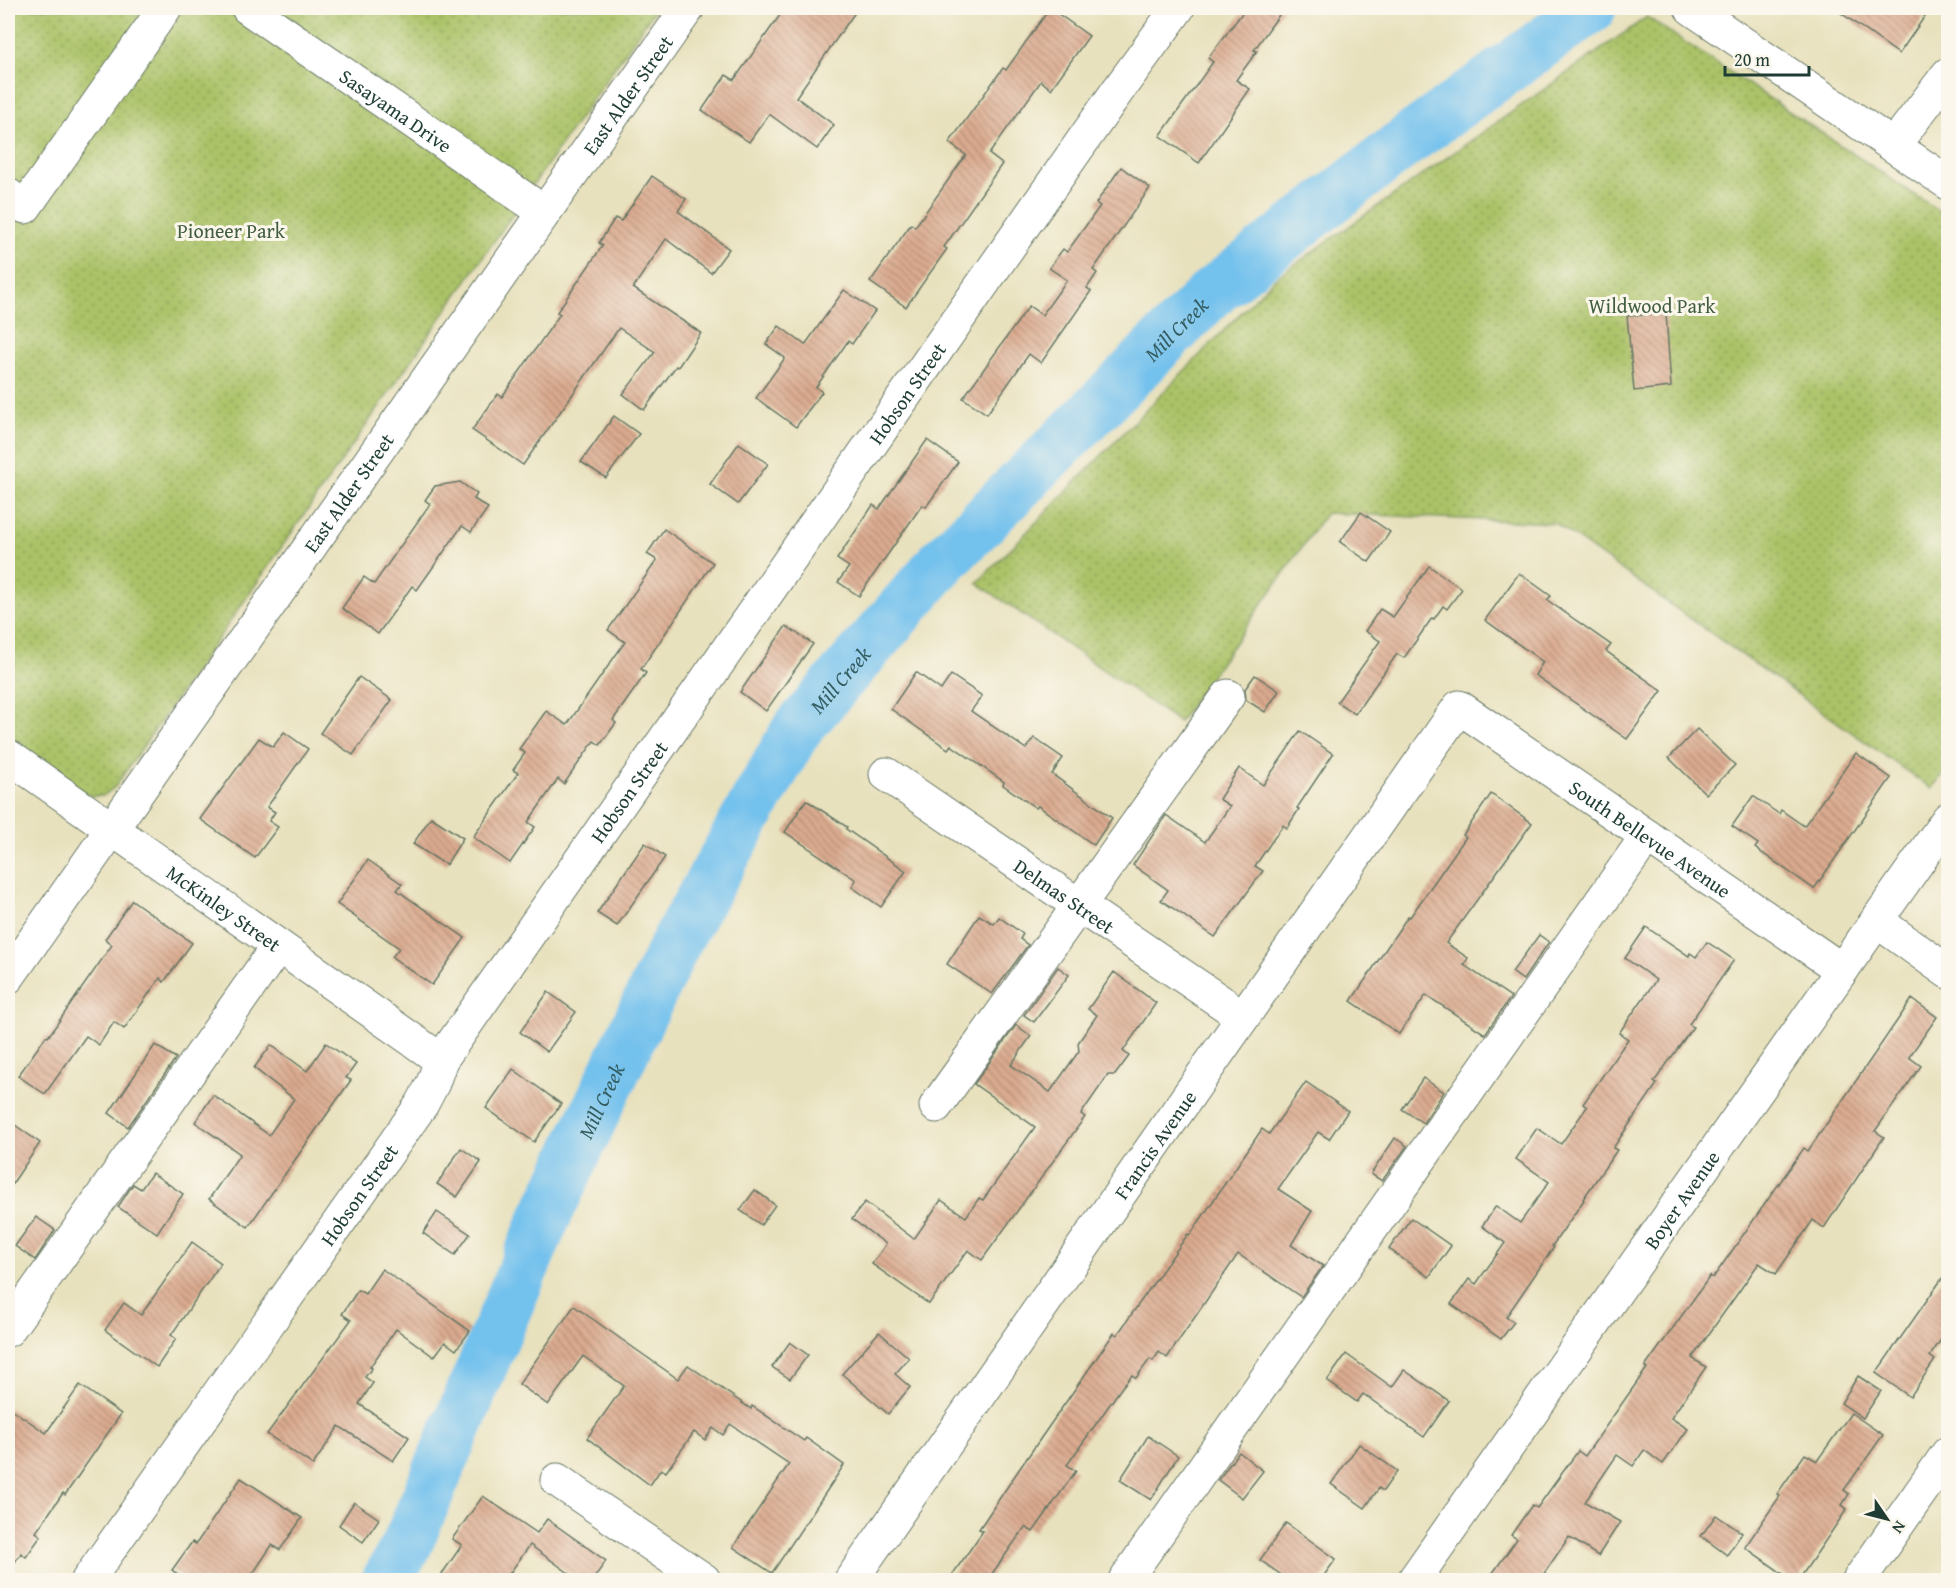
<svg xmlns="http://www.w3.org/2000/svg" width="1956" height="1588" font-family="'Gentium Book Plus',serif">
	<defs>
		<pattern id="park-dots" width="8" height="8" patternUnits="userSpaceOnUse" patternTransform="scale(1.5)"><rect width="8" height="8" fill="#abc267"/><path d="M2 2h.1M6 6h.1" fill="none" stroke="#8b9f56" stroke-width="1.8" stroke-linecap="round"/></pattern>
		<pattern id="building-back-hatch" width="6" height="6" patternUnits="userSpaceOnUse" patternTransform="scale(1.5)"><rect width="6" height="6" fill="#dbab8f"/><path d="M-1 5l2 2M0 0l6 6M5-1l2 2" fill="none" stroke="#b18c76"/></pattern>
	</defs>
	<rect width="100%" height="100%" fill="#fbf7ec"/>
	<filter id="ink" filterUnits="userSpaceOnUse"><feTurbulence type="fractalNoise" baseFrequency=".0167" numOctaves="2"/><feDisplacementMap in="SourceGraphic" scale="12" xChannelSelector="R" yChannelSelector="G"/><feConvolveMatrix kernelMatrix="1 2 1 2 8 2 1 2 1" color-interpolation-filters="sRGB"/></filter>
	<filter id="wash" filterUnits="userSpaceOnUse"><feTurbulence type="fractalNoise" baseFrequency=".008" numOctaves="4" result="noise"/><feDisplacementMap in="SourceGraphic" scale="24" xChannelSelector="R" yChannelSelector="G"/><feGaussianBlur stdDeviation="1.35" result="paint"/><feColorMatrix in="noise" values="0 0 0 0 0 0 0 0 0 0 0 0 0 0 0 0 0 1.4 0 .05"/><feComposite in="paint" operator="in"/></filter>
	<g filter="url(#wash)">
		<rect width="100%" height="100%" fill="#e8e1bd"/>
		<g fill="url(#park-dots)" stroke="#65804e" stroke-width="1.5">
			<polygon points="8,8 656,8 115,787 103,796 90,796 8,738"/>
			<polygon points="1647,17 1948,217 1948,766 1932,789 1555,523 1326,513 1179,722 977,583 1274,279"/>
		</g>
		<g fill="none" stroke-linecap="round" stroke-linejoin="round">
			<path stroke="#73c1ed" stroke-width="51" id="s1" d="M387,1580L406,1547L541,1227L676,942L797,729L943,561L1214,291L1408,140L1591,8"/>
		</g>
		<g id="blocks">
			<g fill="url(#building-back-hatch)">
				<polygon points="785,8 858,8 796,97 834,125 817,149 769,114 749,142 702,110 726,75 734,80"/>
				<polygon points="1050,8 1089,36 1051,89 1041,81 989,154 1002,164 944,247 947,249 906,307 870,282 911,224 915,227 966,155 949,143 1003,68 1006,70"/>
				<polygon points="1246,8 1284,8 1254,50 1257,51 1236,80 1250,89 1199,163 1160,136 1213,62 1208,58"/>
				<polygon points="1834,8 1913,8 1925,16 1899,54"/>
				<polygon points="1121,167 1150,188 1093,270 1097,273 1087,288 1091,291 1041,363 1029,354 987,414 963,398 1029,306 1042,315 1067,280 1049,268 1063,249 1067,252 1100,206 1096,203"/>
				<polygon points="652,176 686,199 678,211 729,249 711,273 666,239 633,288 701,333 678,367 676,366 644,410 623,394 655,352 619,328 523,465 472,430 498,394 502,397 560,314 557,312 603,245 599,243 615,218 621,221"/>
				<polygon points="844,290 875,311 852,344 848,341 816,387 822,392 796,427 756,398 785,358 766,344 779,326 805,345"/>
				<polygon points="1666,313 1671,387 1634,391 1627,316"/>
				<polygon points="614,416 639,434 606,478 581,462"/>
				<polygon points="927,440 958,462 926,507 922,505 859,596 838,582 849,567 837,559 873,505 879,509"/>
				<polygon points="739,443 768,464 738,504 710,484"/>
				<polygon points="460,482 477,494 474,499 488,508 471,532 462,526 417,590 412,586 378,634 342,608 364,577 374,584 430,504 425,500 435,486"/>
				<polygon points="1361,512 1390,532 1369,562 1340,542"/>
				<polygon points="664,529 713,563 641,669 646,673 613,720 616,723 600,745 594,741 564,784 558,779 528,822 535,827 510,863 473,837 518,773 513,770 525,753 519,749 546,711 567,725 625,642 608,630 657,560 647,554"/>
				<polygon points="1429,566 1462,589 1447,609 1443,606 1434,619 1432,618 1404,658 1397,654 1355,714 1337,702 1380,641 1365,631 1380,609 1393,617"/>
				<polygon points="1519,573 1551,596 1547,600 1611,645 1606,651 1662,691 1627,739 1535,675 1543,662 1485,620"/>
				<polygon points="786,626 813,644 766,711 740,692"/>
				<polygon points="916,672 941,690 951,675 982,696 971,711 1026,749 1034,738 1063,758 1052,774 1112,818 1094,845 1038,806 1036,808 1003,785 1004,782 951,745 948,749 891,709"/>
				<polygon points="1255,675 1279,691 1265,712 1246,700 1245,689"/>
				<polygon points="359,677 392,700 353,755 320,733"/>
				<polygon points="1697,729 1735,765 1706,794 1669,758"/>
				<polygon points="1300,731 1333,754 1297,808 1299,809 1287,828 1283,825 1255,866 1263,871 1215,937 1161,900 1168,890 1133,865 1166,815 1205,842 1230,806 1219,799 1239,768 1263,785"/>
				<polygon points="284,732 308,749 267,807 275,812 269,821 278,827 255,858 200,819 259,738 273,747"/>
				<polygon points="1856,753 1891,778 1814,889 1755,848 1758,844 1732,826 1753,796 1779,814 1781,810 1804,826"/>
				<polygon points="1491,794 1532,823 1446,943 1468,958 1464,965 1511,997 1485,1034 1426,995 1399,1034 1351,1001 1408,916 1410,917 1466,837 1463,835"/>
				<polygon points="806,800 847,827 846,829 906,871 881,907 852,887 856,880 785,832"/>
				<polygon points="431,817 463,838 446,865 413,844"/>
				<polygon points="645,843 665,857 617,926 597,913"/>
				<polygon points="368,860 402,884 397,890 465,938 432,985 392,957 399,948 337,904"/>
				<polygon points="132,900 192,943 164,982 160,978 124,1029 114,1022 99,1045 86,1036 45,1094 18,1076 46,1036 48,1037 112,945 105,939"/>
				<polygon points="979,915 994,924 999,917 1023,934 1020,939 1028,945 992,994 947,964"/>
				<polygon points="1646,927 1689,956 1690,953 1696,957 1707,942 1734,960 1689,1024 1693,1027 1654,1082 1657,1084 1613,1148 1617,1150 1583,1199 1584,1200 1552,1246 1554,1247 1506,1317 1514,1322 1501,1339 1451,1304 1469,1279 1476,1284 1505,1243 1482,1226 1496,1206 1520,1223 1549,1182 1516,1159 1537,1128 1561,1144 1587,1107 1583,1104 1628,1039 1619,1033 1656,980 1625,958"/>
				<polygon points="1539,935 1549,942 1523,980 1512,972"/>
				<polygon points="1058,967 1069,975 1034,1022 1024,1015"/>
				<polygon points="1114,972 1156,1003 1123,1051 1129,1056 1115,1075 1108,1075 1081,1114 1085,1117 982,1260 968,1250 929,1304 872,1264 886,1244 852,1219 865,1202 914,1239 941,1200 966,1217 979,1198 983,1200 1035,1127 974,1084 1016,1025 1031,1036 1011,1065 1050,1092 1079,1051 1078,1043 1097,1015 1088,1009"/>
				<polygon points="548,992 576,1012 547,1052 520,1032"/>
				<polygon points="1912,999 1937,1017 1909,1057 1921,1066 1875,1131 1884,1137 1824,1228 1813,1220 1776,1274 1759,1263 1692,1358 1706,1367 1671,1418 1688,1429 1663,1464 1644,1450 1633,1466 1617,1455 1585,1502 1620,1522 1598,1556 1569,1537 1539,1581 1487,1581 1517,1539 1511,1535 1532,1505 1537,1508 1578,1451 1585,1456 1647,1368 1645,1367 1710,1276 1713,1278 1804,1148 1808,1151"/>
				<polygon points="326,1043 356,1064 346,1078 351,1080 248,1227 209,1199 240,1154 195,1122 213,1095 269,1135 294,1099 254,1068 271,1045 307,1071"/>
				<polygon points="155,1045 176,1058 128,1127 109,1113"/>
				<polygon points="513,1069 561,1104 534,1142 486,1108"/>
				<polygon points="1423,1078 1444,1092 1423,1123 1402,1109"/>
				<polygon points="1306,1082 1348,1111 1329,1139 1318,1132 1278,1189 1312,1211 1291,1245 1323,1266 1301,1297 1238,1254 1167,1358 1159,1352 1153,1361 1150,1359 1136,1378 1132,1375 1122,1387 1067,1465 1076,1471 1033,1532 1025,1527 987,1581 948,1581 983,1531 979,1529 1020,1468 1114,1333 1117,1335 1188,1234 1190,1235 1262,1129 1269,1134"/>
				<polygon points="8,1120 40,1143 8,1190"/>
				<polygon points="1395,1138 1407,1146 1382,1181 1371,1174"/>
				<polygon points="461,1148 481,1162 457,1197 437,1184"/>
				<polygon points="152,1173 183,1194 157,1233 118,1207 133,1184 141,1189"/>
				<polygon points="755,1190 775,1205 761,1225 740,1210"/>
				<polygon points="437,1212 470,1234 455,1255 423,1233"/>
				<polygon points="36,1217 55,1230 35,1260 15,1246"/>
				<polygon points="1411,1218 1451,1246 1429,1277 1389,1249"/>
				<polygon points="192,1242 221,1263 171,1335 176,1339 157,1367 105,1330 124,1303 141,1315"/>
				<polygon points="382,1269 470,1331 456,1350 445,1342 434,1357 396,1329 370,1367 372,1368 365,1377 373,1383 359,1404 409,1437 393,1461 339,1426 313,1465 267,1434 351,1320 342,1314 358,1290 365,1294"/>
				<polygon points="1948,1270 1948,1329 1930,1356 1935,1360 1910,1397 1876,1373"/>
				<polygon points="574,1306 678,1379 688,1365 751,1409 752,1406 804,1441 806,1438 844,1465 772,1573 733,1547 789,1464 730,1424 723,1435 713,1428 705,1440 694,1432 666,1472 661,1469 650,1485 587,1438 624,1386 583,1356 548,1405 519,1384"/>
				<polygon points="879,1332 909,1358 895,1374 910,1387 888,1414 842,1374"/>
				<polygon points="790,1342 808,1355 790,1379 772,1367"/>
				<polygon points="1346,1354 1392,1387 1404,1370 1449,1401 1424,1437 1363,1394 1357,1402 1327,1381"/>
				<polygon points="1858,1376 1881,1391 1863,1418 1841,1403"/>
				<polygon points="80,1385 121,1414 65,1495 63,1493 36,1532 41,1536 26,1557 21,1553 8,1572 8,1407 46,1433"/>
				<polygon points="1851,1413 1883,1435 1844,1490 1849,1494 1842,1505 1847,1509 1798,1581 1793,1581 1745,1547 1780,1496 1777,1494 1805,1454 1817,1461"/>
				<polygon points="1148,1436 1178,1456 1151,1500 1120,1480"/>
				<polygon points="1359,1444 1397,1471 1383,1491 1379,1488 1365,1508 1331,1484"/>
				<polygon points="1239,1452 1263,1471 1242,1498 1218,1480"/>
				<polygon points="241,1478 302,1518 280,1550 272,1545 248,1581 187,1581 172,1570 192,1542 196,1544"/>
				<polygon points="483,1496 537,1533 547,1519 606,1561 592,1581 580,1581 530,1545 504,1581 437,1581 462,1545 452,1539"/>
				<polygon points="354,1502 379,1519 363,1542 339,1525"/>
				<polygon points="1716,1515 1742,1533 1727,1555 1701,1536"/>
				<polygon points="1286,1523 1336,1559 1320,1581 1290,1581 1260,1560"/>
			</g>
		</g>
	</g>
	<g filter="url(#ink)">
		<use href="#blocks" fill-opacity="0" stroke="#657664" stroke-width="1.5"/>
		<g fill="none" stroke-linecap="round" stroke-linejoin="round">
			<defs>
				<g id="minor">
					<path id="s2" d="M248,8L544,212"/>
					<polyline points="1691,8 1948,183"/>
					<polyline points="1894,145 1948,74"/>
					<polyline points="8,195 25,207 165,8"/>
					<path id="s3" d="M8,756L441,1060"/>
					<path id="s4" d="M886,774L1243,1017"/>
					<polyline points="1877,921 1948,972"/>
					<polyline points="936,1106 1228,696"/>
					<polyline points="8,1330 278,946"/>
					<polyline points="557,1480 704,1580"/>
					<path id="s5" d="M88,1580L422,1104L433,1083L441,1060L1116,93L1178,8"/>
					<path id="s6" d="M851,1580L1459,707L1842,970"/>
					<polyline points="1125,1580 1647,836"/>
					<path id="s7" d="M1414,1580L1948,819"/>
					<polyline points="1859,1580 1948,1453"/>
				</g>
				<g id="major">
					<path id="s8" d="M8,977L688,8"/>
				</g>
			</defs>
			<use href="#minor" stroke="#657664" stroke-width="35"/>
			<use href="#major" stroke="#657664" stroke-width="35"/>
			<use href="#minor" stroke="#fff" stroke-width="33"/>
			<use href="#major" stroke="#fff" stroke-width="33"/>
		</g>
	</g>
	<g text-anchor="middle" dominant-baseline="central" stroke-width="6" stroke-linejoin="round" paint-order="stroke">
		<g font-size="20" fill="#1f3d34" stroke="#fbf7ec">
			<text stroke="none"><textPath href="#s8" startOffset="1078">East Alder Street</textPath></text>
			<text stroke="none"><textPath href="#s2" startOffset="180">Sasayama Drive</textPath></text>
			<text stroke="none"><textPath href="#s5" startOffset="1443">Hobson Street</textPath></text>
			<text stroke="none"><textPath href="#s8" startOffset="592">East Alder Street</textPath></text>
			<text stroke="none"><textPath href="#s5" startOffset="957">Hobson Street</textPath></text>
			<text stroke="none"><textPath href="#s6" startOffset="1296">South Bellevue Avenue</textPath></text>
			<text stroke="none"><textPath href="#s4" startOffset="216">Delmas Street</textPath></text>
			<text stroke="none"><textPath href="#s3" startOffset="264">McKinley Street</textPath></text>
			<text stroke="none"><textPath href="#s6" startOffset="531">Francis Avenue</textPath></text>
			<text stroke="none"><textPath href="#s5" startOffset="471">Hobson Street</textPath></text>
			<text stroke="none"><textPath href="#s7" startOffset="465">Boyer Avenue</textPath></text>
		</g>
		<g font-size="20" fill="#425e41" stroke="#fbf7ec">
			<text x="231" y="230">Pioneer Park</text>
			<text x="1652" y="305">Wildwood Park</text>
		</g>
		<g font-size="21" font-style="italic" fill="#345e62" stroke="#fbf7ec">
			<text stroke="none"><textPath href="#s1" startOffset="1497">Mill Creek</textPath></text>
			<text stroke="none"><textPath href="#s1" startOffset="1011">Mill Creek</textPath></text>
			<text stroke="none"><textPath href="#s1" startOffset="525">Mill Creek</textPath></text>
		</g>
	</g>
	<rect width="1956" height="1588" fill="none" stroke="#fbf7ec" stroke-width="30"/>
	<g transform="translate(1887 1519) rotate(125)" stroke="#fbf7ec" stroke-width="4.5" paint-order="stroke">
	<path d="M0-4.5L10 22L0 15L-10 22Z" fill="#1f3d34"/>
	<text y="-9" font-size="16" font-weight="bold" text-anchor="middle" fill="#1f3d34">N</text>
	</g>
	<path d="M1725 66v9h84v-9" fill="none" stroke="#1f3d34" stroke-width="3"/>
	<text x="1734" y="66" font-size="18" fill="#1f3d34" stroke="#fbf7ec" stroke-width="4.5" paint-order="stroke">20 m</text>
</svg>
